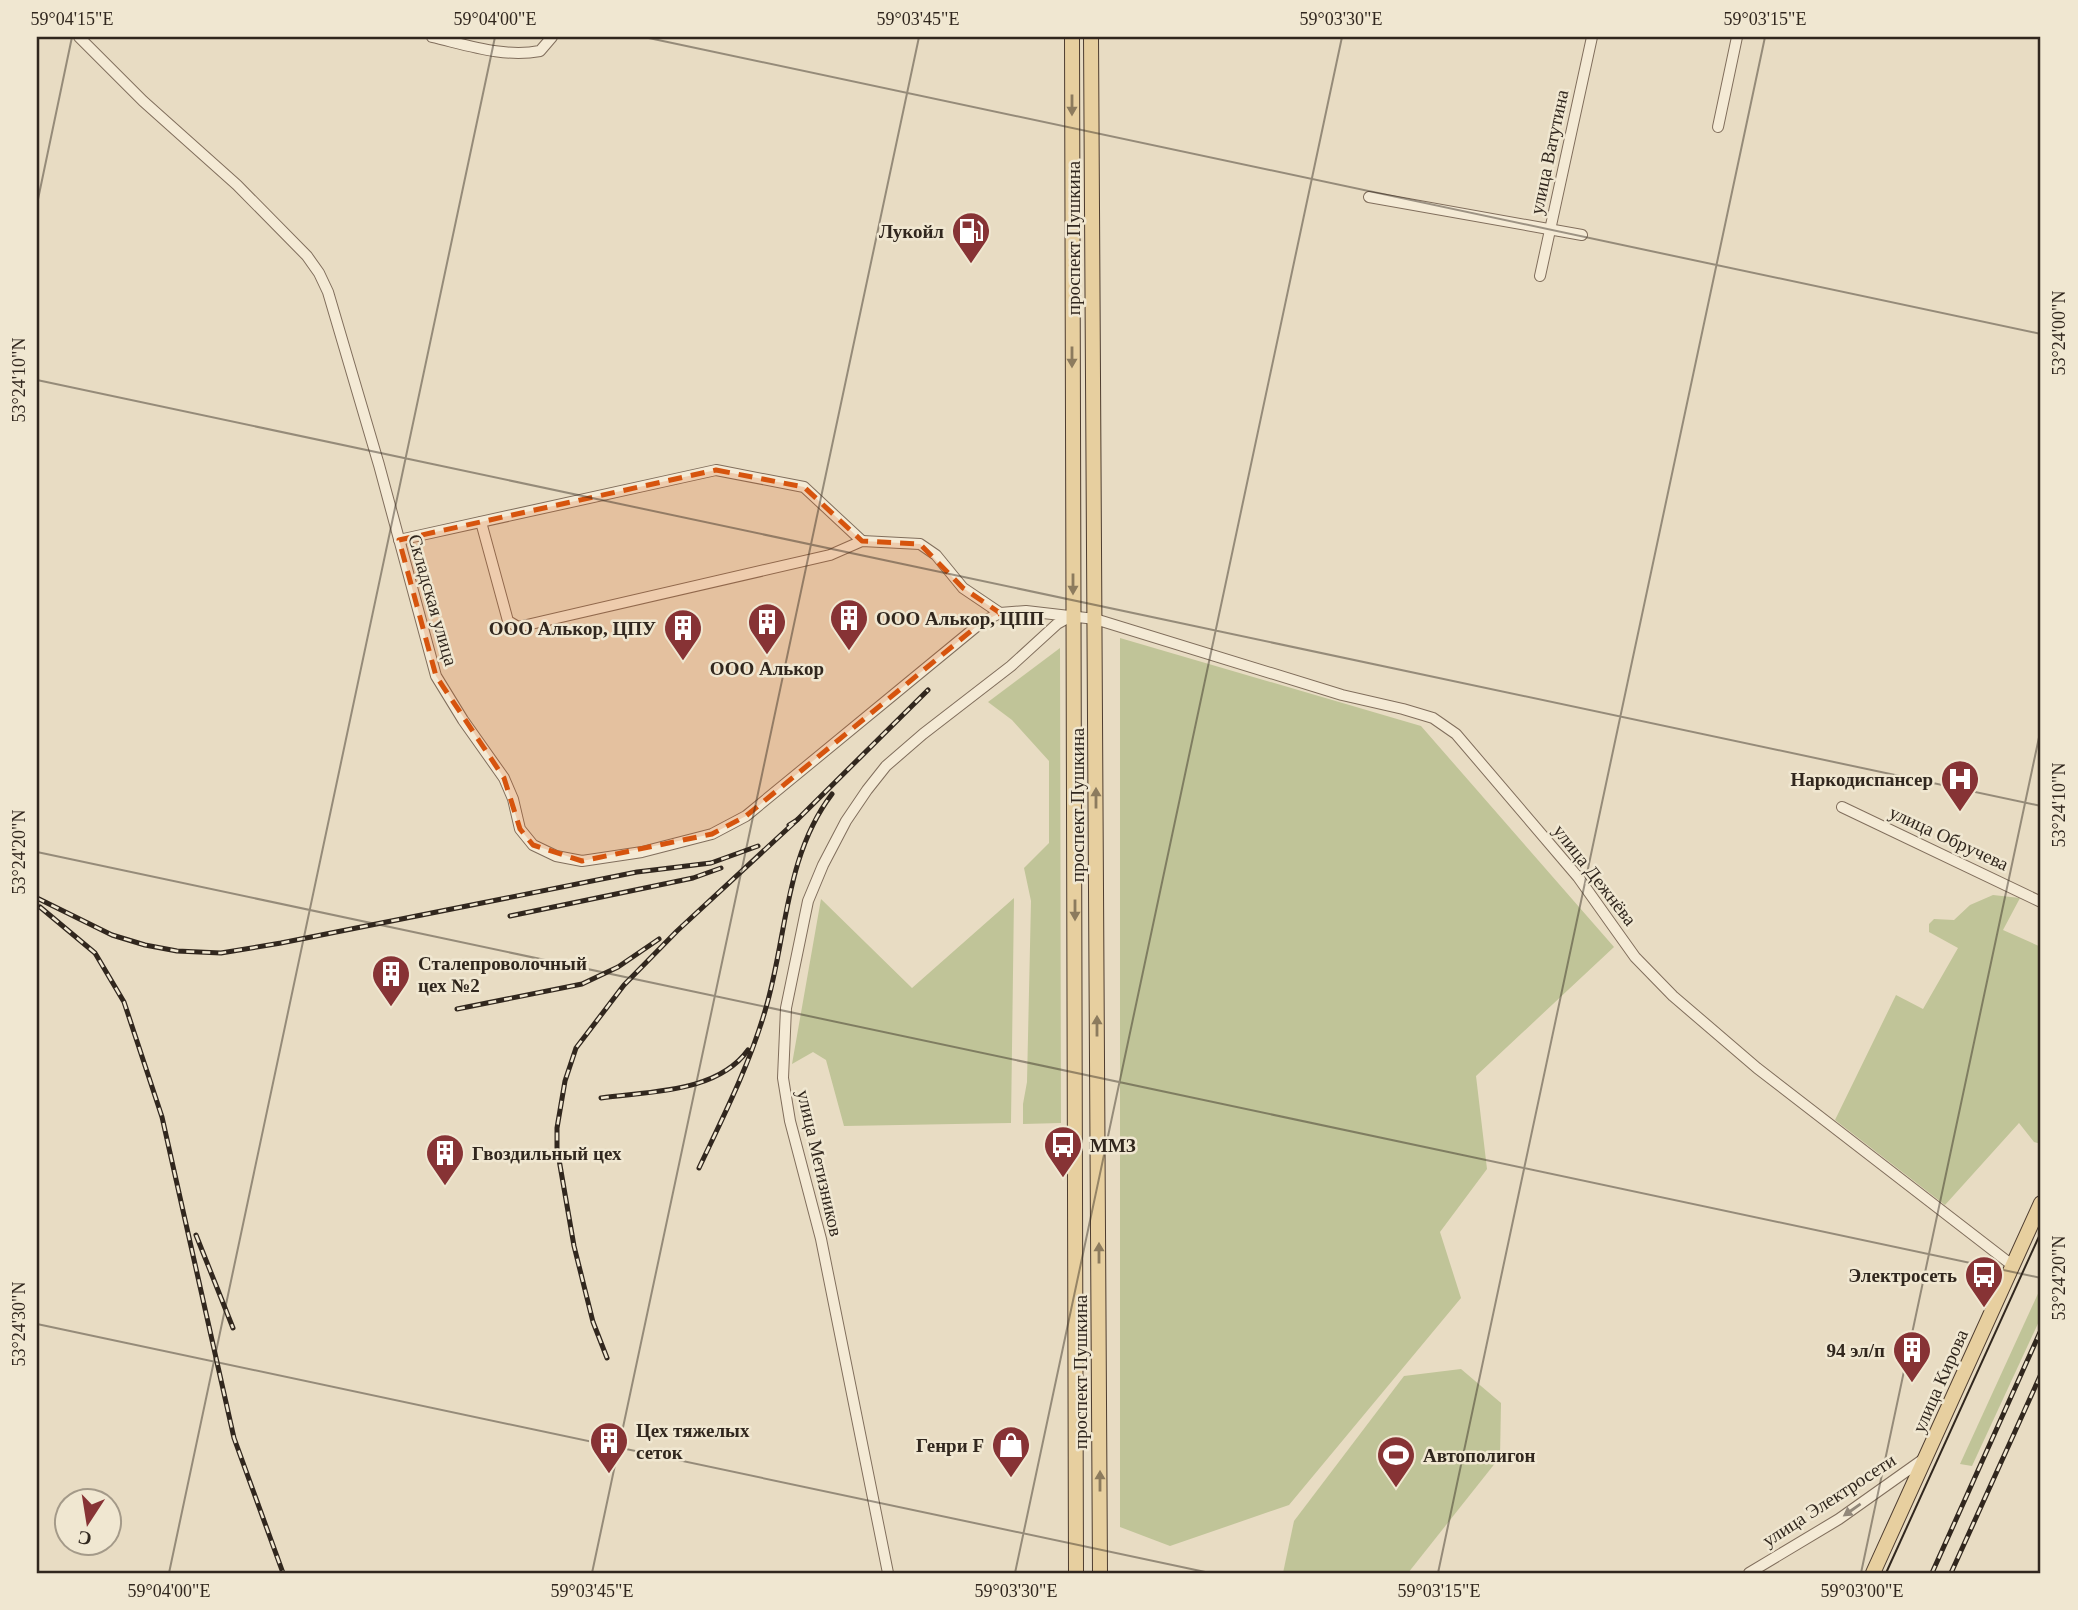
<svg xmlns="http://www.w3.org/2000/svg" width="2078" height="1610" font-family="Georgia,serif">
	<rect width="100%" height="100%" fill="#e8dcc3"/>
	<g fill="#c0c498">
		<polygon points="1120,638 1421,726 1614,947 1476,1076 1487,1169 1440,1232 1461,1298 1289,1505 1170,1546 1120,1527"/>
		<polygon points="1060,648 1061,1123 1023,1124 1023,1104 1027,1082 1031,901 1024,868 1049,843 1049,761 1012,720 988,702"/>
		<polygon points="1993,895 2020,898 2003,930 2041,947 2041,1144 2034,1142 2019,1123 1945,1205 1835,1120 1896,995 1923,1009 1958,948 1929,932 1929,924 1934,919 1954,920 1970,905"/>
		<polygon points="1014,898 1011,1123 844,1126 826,1060 813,1052 792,1064 821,899 912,988"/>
		<polygon points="2041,1287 2041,1317 1972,1466 1960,1464"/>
		<polygon points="1461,1369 1501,1403 1500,1457 1408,1573 1283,1573 1294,1521 1404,1376"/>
	</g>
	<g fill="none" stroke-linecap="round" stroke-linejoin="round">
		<defs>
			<g id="minor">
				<polyline points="79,37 143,101 237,185 307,256 319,273 328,292 379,465 436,676 463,720 504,778 513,799 520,829 533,845 556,856 582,861 642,852 712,834 746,816 982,622 1000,613 1026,611 1095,619 1342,695 1403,709 1433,718 1456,734 1578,877 1635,957 1673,996 1757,1068 2012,1265"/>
				<path d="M432,37C467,45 504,58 540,51L552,37"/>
				<polyline points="1718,127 1737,37"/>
				<polyline points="1369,197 1582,235"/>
				<polyline points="1540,276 1592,37"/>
				<polyline points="481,522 508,621 518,627 830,555 862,541 920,544 936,555 963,588 1000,613"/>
				<polyline points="399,540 716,470 804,487 862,541"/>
				<polyline points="1842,807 2041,902"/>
				<polyline points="888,1573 821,1239 790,1121 783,1078 786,1008 808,901 823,865 846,821 867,790 886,766 923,734 1011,666 1057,624 1073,615"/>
				<polyline points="1749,1573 1839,1519 1925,1458"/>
			</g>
			<g id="major">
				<polyline points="1072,37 1076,1573"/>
				<polyline points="1091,37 1100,1573"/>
				<polyline points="1873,1573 2041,1203"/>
			</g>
		</defs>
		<use href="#minor" stroke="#806e5c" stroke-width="12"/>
		<use href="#major" stroke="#4e3d30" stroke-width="16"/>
		<use href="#minor" stroke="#f4ead5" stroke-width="10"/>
		<use href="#major" stroke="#e7cf9f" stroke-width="14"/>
		<polyline stroke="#31271e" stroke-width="2" points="1886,1573 2041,1232"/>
		<defs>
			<g id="rail">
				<polyline points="789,825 797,820 928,690"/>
				<polyline points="37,898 112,935 145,945 177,951 221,953 281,943 637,872 711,863 758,846"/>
				<polyline points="40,907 95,953 124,1002 162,1117 234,1438 283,1573"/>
				<polyline points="510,916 693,878 721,868"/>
				<polyline points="457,1009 582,984 618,967 659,939"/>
				<path d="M601,1098C650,1091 717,1093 748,1050"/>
				<path d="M699,1168C723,1117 749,1066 765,1011C787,939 784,857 832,794"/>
				<polyline points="196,1235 233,1328"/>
				<polyline points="607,1358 593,1322 574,1246 557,1148 557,1128 565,1081 576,1048 624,985 677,931 797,820"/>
				<polyline points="1932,1573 2041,1330"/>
				<polyline points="1951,1573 2041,1374"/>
			</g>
		</defs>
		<use href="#rail" stroke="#31271e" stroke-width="5"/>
		<use href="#rail" stroke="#f0e7d1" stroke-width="2.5" stroke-dasharray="8" stroke-linecap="butt"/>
	</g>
	<defs><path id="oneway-solid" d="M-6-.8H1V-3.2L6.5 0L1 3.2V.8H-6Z" transform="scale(1.75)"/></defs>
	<g fill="#8c7b5e">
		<use href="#oneway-solid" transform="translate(1072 105) rotate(90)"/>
		<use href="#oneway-solid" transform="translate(1072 357) rotate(90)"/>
		<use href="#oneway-solid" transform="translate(1073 584) rotate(90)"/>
		<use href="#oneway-solid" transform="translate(1096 798) rotate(-90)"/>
		<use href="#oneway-solid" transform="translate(1075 910) rotate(90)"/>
		<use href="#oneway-solid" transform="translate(1097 1026) rotate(-90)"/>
		<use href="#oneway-solid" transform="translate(1099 1253) rotate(-90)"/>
		<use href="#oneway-solid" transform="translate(1100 1481) rotate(-90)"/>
	</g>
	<use fill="#92887a" href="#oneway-solid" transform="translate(1852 1510) rotate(145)"/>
	<path fill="#d6540e" fill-opacity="0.2" stroke="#d6540e" stroke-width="5" stroke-dasharray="14 9" stroke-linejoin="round" d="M716,470L804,487L862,541L920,544L963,588L1000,613L982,622L746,816L712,834L582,861L533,845L520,829L504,778L436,676L399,540Z"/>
	<path fill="none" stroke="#31271e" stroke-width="2" stroke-opacity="0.45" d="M644,37L2041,334M37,204L72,37M37,380L2041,806M37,852L2041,1278M37,1324L1210,1573M169,1573L495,37M592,1573L919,37M1015,1573L1342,37M1438,1573L1765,37M1861,1573L2041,728"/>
	<defs>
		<symbol id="fuel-pin" viewBox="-11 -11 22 30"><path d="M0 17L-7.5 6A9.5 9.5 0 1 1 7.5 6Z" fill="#873335" stroke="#f0e7d1"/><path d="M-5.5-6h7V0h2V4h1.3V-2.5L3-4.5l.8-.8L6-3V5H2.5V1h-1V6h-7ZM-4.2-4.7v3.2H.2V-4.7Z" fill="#fff"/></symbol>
		<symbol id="building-pin" viewBox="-11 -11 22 30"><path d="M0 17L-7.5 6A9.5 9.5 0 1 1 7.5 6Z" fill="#873335" stroke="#f0e7d1"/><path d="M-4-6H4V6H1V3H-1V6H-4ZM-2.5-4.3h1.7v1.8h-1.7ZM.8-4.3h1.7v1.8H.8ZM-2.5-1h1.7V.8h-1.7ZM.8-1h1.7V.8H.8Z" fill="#fff"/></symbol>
		<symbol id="hospital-pin" viewBox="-11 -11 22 30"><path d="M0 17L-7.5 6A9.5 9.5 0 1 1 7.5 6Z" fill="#873335" stroke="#f0e7d1"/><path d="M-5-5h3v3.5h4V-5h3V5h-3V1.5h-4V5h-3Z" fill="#fff"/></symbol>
		<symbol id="bus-pin" viewBox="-11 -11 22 30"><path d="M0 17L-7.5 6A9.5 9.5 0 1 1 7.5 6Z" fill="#873335" stroke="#f0e7d1"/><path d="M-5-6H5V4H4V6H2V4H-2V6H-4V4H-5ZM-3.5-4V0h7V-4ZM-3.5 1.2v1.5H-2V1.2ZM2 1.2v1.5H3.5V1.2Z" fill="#fff"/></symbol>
		<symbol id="shop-pin" viewBox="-11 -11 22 30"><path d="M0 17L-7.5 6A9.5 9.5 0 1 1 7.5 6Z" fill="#873335" stroke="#f0e7d1"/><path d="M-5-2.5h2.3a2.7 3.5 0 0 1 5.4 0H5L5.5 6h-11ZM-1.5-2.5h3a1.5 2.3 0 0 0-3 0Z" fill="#fff"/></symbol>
		<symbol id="stadium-pin" viewBox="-11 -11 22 30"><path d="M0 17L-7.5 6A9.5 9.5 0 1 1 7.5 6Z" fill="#873335" stroke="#f0e7d1"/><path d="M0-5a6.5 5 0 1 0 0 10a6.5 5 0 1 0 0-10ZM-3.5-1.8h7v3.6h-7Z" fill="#fff"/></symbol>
	</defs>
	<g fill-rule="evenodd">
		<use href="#fuel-pin" x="949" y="209" width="44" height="60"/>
		<use href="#building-pin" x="827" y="596" width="44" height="60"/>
		<use href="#building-pin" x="745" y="600" width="44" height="60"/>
		<use href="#building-pin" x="661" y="606" width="44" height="60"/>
		<use href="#hospital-pin" x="1938" y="757" width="44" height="60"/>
		<use href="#building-pin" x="369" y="952" width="44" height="60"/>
		<use href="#bus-pin" x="1041" y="1123" width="44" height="60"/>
		<use href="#building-pin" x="423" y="1131" width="44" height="60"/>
		<use href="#bus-pin" x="1962" y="1253" width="44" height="60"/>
		<use href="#building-pin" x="1890" y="1328" width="44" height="60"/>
		<use href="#building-pin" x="587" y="1419" width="44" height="60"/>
		<use href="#shop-pin" x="989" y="1423" width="44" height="60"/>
		<use href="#stadium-pin" x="1374" y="1433" width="44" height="60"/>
	</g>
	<g text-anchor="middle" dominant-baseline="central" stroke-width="5" stroke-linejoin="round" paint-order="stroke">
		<g font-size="19" fill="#31271e" stroke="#f0e7d1">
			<text transform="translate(1549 152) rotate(-78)">улица Ватутина</text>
			<text transform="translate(1073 238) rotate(-90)">проспект Пушкина</text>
			<text transform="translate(433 600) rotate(74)">Складская улица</text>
			<text transform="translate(1077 805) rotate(-90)">проспект Пушкина</text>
			<text transform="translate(1949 838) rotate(25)">улица Обручева</text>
			<text transform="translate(1595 875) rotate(52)">улица Дежнёва</text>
			<text transform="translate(820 1163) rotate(77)">улица Метизников</text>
			<text transform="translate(1080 1372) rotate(-90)">проспект Пушкина</text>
			<text transform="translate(1940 1381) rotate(-66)">улица Кирова</text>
			<text transform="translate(1829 1500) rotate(-33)">улица Электросети</text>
		</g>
		<g font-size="19" font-weight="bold" fill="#31271e" stroke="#f0e7d1" text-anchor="end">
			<text x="944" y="231">Лукойл</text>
			<text x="876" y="618" text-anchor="start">ООО Алькор, ЦПП</text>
			<text x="656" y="628">ООО Алькор, ЦПУ</text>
			<text x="767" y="668" text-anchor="middle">ООО Алькор</text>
			<text x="1933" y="779">Наркодиспансер</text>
			<text x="418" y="963" text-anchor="start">Сталепроволочный<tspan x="418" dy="22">цех №2</tspan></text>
			<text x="1090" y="1145" text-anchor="start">ММЗ</text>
			<text x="472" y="1153" text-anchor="start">Гвоздильный цех</text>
			<text x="1957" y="1275">Электросеть</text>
			<text x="1885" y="1350">94 эл/п</text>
			<text x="636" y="1430" text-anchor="start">Цех тяжелых<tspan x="636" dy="22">сеток</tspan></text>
			<text x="984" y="1445">Генри F</text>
			<text x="1423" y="1455" text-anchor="start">Автополигон</text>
		</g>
	</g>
	<rect width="2078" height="1610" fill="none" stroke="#f0e7d1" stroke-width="77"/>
	<g transform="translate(88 1522) rotate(192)"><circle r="33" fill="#f0e7d1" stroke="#a49a89" stroke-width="2"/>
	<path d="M0-5L12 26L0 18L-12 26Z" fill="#873335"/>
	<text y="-10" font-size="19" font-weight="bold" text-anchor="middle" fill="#31271e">С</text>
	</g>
	<rect x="38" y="38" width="2001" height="1534" fill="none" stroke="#31271e" stroke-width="2.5"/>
	<g font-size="18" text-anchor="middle" fill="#31271e">
		<text x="72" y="25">59°04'15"E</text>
		<text x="495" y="25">59°04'00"E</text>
		<text x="918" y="25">59°03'45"E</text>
		<text x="1341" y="25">59°03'30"E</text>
		<text x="1765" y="25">59°03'15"E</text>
		<text transform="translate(2059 333) rotate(-90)" y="6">53°24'00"N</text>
		<text transform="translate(19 380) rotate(-90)" y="6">53°24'10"N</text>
		<text transform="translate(2059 805) rotate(-90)" y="6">53°24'10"N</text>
		<text transform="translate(19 852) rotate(-90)" y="6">53°24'20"N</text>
		<text transform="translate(2059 1278) rotate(-90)" y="6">53°24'20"N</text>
		<text transform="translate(19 1324) rotate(-90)" y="6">53°24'30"N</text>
		<text x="169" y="1597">59°04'00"E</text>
		<text x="592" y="1597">59°03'45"E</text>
		<text x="1016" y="1597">59°03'30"E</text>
		<text x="1439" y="1597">59°03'15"E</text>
		<text x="1862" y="1597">59°03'00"E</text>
	</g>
</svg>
